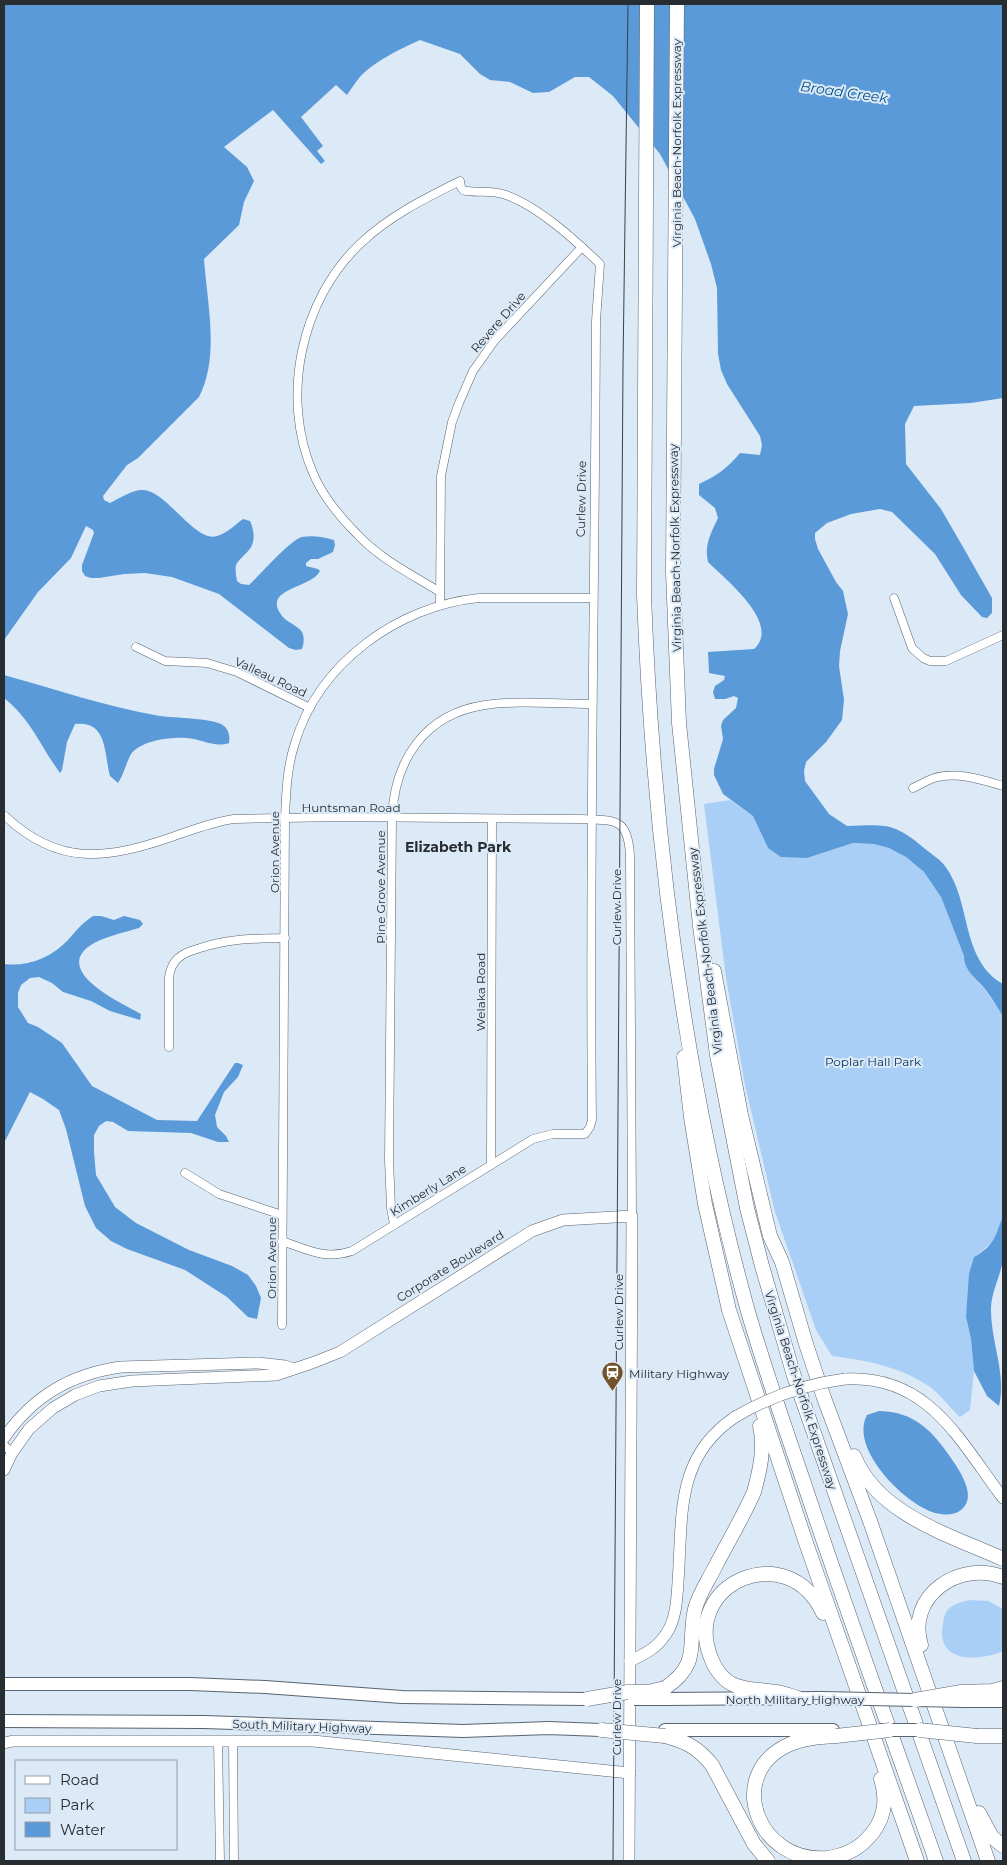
<svg xmlns="http://www.w3.org/2000/svg" width="1007" height="1865" font-family="Montserrat,sans-serif">
	<rect width="100%" height="100%" fill="#dce9f6"/>
	<g fill="#aacff7">
		<path d="M730,800L753,816L768,848L807,858L853,843L874,844L889,848L906,857L924,872L941,897L971,974L985,990L1003,1015V1216L993,1242L974,1257L966,1317L971,1339L974,1371L970,1410L960,1417C950,1408 941,1395 930,1387C901,1367 866,1360 832,1356L816,1330L775,1212L745,1085L726,978L704,804Z"/>
		<path d="M969,1600L988,1601L1003,1609V1651C978,1662 935,1663 943,1624C944,1617 945,1611 951,1607C956,1603 963,1602 969,1600Z"/>
	</g>
	<g fill="#5a9ad9">
		<path d="M4,4H1003V398L971,403L914,406L905,424L906,464L941,509L963,547L992,598V613L987,618L982,617L961,595L935,554L892,512L880,509L851,514L827,523L815,533V539L818,549L836,582L843,591L848,614L840,651L839,666L844,700L842,720L826,742L806,762L804,771L805,781L829,814L847,826C886,825 893,822 924,848C931,854 940,859 945,866C972,902 960,959 1003,984V1016C997,1007 992,998 985,989C977,979 964,971 964,956L941,897L924,872L906,857L889,848L874,844L853,843L807,858L781,857L768,848L753,816L723,794L714,775V769L723,739L721,726L723,720L736,708L738,698L734,696L725,699H715L713,692L715,686L724,680L725,676L709,673L708,652L754,649C782,624 725,579 708,562C704,545 711,533 718,518L715,508L699,495V484C716,476 728,468 740,453L760,455L762,445L760,436L727,384L721,370L718,354L717,288L711,264L695,219L660,154L613,96L589,77H575L549,92L533,93L510,82L490,80L480,74L460,54L420,40C400,49 373,62 359,78C355,83 351,89 347,95L336,85L301,117L323,146L317,151L325,161L321,164L273,110L224,147L247,167L254,181L244,202L239,225L204,259C207,303 220,356 199,397L138,458L127,465L103,496L104,500L110,503C120,498 132,490 143,490C167,491 195,543 217,536C227,533 235,525 243,519L250,521C254,529 256,543 249,550C245,555 239,559 236,565C235,570 236,576 237,581L241,584L249,585C260,575 290,540 302,537C313,535 323,537 334,540L335,545L333,552L318,559H311L306,563V566L318,569L320,571C312,588 264,588 280,613C289,628 310,624 302,649L296,650L289,648L219,594L172,577L145,573L124,574L99,578H91L85,576L82,571V565L94,533L93,530L86,526L71,558L38,592L4,640Z"/>
		<path d="M4,675C55,689 107,707 160,716C173,718 215,718 224,726C229,730 230,737 229,743C215,748 201,739 187,738C171,737 142,740 131,754C126,763 124,774 118,783L110,776C104,754 108,720 75,724L67,742L62,770L60,773C41,747 30,718 4,698Z"/>
		<path d="M93,916H101L114,920L124,916L140,920L143,924L139,928C123,933 101,937 88,947C55,973 123,1004 141,1014L140,1020L110,1011L91,1001L63,992L52,983L39,977L30,978L21,985L18,993V1007L28,1023L38,1027L62,1043L92,1086L157,1120L197,1121L235,1063H238L243,1065L238,1077L224,1092L215,1115L217,1127L226,1136L229,1142H218L191,1133L128,1131L113,1122L106,1121L99,1126L94,1135V1152L96,1175L115,1207L136,1223L189,1250L232,1266L248,1275L256,1286L261,1298L257,1319L248,1317L227,1297L185,1270L127,1249L111,1241L96,1228L85,1206L66,1129L59,1110L43,1099L30,1092L4,1143V964C27,967 51,958 68,940C76,931 82,923 93,916Z"/>
		<path d="M1003,1216C1003,1230 1005,1245 1003,1259C1001,1275 992,1290 991,1307C990,1341 1007,1373 999,1406L987,1396L974,1371L971,1339L966,1317L969,1274L974,1257C996,1244 994,1238 1003,1216Z"/>
		<path d="M879,1411C907,1411 927,1425 943,1447C953,1461 981,1495 961,1510C953,1516 944,1515 935,1513C905,1504 849,1449 867,1415Z"/>
	</g>
	<g fill="none" stroke-linecap="round" stroke-linejoin="round">
		<defs>
			<g id="street">
				<polyline points="894,598 912,648 923,658 930,661 946,661 1003,635"/>
				<polyline points="440,605 441,476 452,422 459,403 473,371 495,340 582,247"/>
				<polyline points="136,647 165,661 207,663 237,672 310,708"/>
				<path d="M913,788C920,785 927,780 934,778C956,771 983,780 1003,786"/>
				<path d="M5,816C59,867 107,859 172,837C192,830 212,822 234,819L340,817L581,819C614,821 628,816 630,856L632,1216"/>
				<path d="M169,1047V977C170,972 171,967 174,963C180,954 190,951 200,948C230,938 253,939 285,938"/>
				<polyline points="491,1165 492,819"/>
				<polyline points="185,1173 219,1194 282,1215"/>
				<path d="M394,1224L391,1208L389,1160L392,819C394,761 424,714 485,705C520,700 557,704 592,704"/>
				<path d="M282,1241C308,1250 325,1260 352,1251L533,1139L553,1134H585L590,1127L592,1120C589,854 595,587 596,321L600,264C574,239 539,207 506,195C492,190 481,193 467,191C463,191 463,190 461,187L460,181C426,198 389,216 361,243C301,299 280,397 313,473C322,495 340,517 357,534C380,559 411,574 440,592"/>
				<path d="M282,1325L285,818C286,793 287,767 295,743C319,663 398,606 479,598H593"/>
				<polyline points="4,1445 12,1453"/>
				<polyline points="218,1740 220,1861"/>
				<polyline points="233,1740 234,1861"/>
			</g>
			<g id="secondary">
				<path d="M845,1379C929,1375 959,1440 1003,1498"/>
				<path d="M4,1438C33,1396 71,1374 121,1367L258,1363L285,1366L293,1369"/>
				<polyline points="4,1470 12,1453 29,1429 53,1408 75,1395 99,1386 132,1381 276,1375 312,1363 340,1352 532,1231 563,1220 632,1216 629,1861"/>
				<path d="M630,1661C645,1654 657,1648 666,1634C676,1620 677,1599 678,1582C683,1517 674,1458 735,1417"/>
				<polyline points="4,1743 13,1741 313,1741 630,1773"/>
			</g>
			<g id="primary">
				<polyline points="4,1684 190,1684 265,1687 402,1697 587,1699"/>
				<polyline points="664,1699 822,1698"/>
				<polyline points="964,1701 1003,1701"/>
				<polyline points="4,1721 204,1722 463,1731 548,1728 601,1730"/>
				<polyline points="665,1730 833,1730"/>
			</g>
			<g id="highway">
				<path d="M647,4L644,595C653,835 683,1076 747,1308C764,1367 784,1425 804,1483C846,1610 892,1735 936,1861"/>
				<polyline points="677,4 673,572 679,723 700,926 717,1055 747,1208 762,1266 794,1376 964,1861"/>
				<polyline points="714,971 741,1115 770,1236 782,1262 806,1344 824,1398 870,1521 988,1861"/>
				<polyline points="684,1057 691,1117 705,1204 729,1310 805,1540 917,1861"/>
				<path d="M854,1456C878,1515 950,1535 1003,1559"/>
				<path d="M921,1645C906,1596 959,1560 1003,1577"/>
				<path d="M665,1688C702,1663 687,1644 695,1609C699,1594 708,1581 715,1567C728,1542 743,1517 754,1492C760,1470 765,1448 760,1426"/>
				<polyline points="961,1692 992,1691 1003,1688"/>
				<path d="M798,1698C791,1696 784,1693 776,1692C761,1689 746,1691 732,1684C722,1679 714,1667 711,1658C681,1583 788,1537 823,1613"/>
				<path d="M665,1736C687,1742 697,1747 712,1765L754,1844L768,1861"/>
				<path d="M836,1736C820,1737 803,1738 788,1745C724,1775 758,1864 827,1858C842,1856 857,1850 867,1839C884,1822 888,1801 881,1779"/>
				<polyline points="977,1736 1003,1736"/>
				<polyline points="979,1813 992,1837 1003,1846"/>
			</g>
		</defs>
		<use href="#street" stroke="#58636f" stroke-width="9"/>
		<use href="#secondary" stroke="#58636f" stroke-width="12"/>
		<use href="#primary" stroke="#58636f" stroke-width="14"/>
		<use href="#highway" stroke="#58636f" stroke-width="15"/>
		<use href="#street" stroke="#fff" stroke-width="8"/>
		<use href="#secondary" stroke="#fff" stroke-width="11"/>
		<use href="#primary" stroke="#fff" stroke-width="12"/>
		<use href="#highway" stroke="#fff" stroke-width="14"/>
		<polyline stroke="#3a4046" stroke-width="1" points="613,1861 623,365 628,4"/>
		<defs>
			<path id="secondary-bridge" d="M735,1417C769,1397 806,1384 845,1379"/>
			<g id="primary-bridge">
				<polyline points="822,1698 964,1701"/>
				<polyline points="634,1699 664,1699"/>
				<polyline points="880,1730 928,1730"/>
			</g>
			<g id="highway-bridge">
				<polyline points="587,1699 628,1692 648,1692 665,1688"/>
				<polyline points="915,1700 961,1692"/>
				<polyline points="601,1730 665,1736"/>
				<polyline points="919,1730 977,1736"/>
				<polyline points="836,1736 890,1730"/>
			</g>
		</defs>
		<use href="#secondary-bridge" stroke="#58636f" stroke-width="12" stroke-linecap="butt"/>
		<use href="#primary-bridge" stroke="#58636f" stroke-width="14" stroke-linecap="butt"/>
		<use href="#highway-bridge" stroke="#58636f" stroke-width="15" stroke-linecap="butt"/>
		<use href="#secondary-bridge" stroke="#fff" stroke-width="11"/>
		<use href="#primary-bridge" stroke="#fff" stroke-width="12"/>
		<use href="#highway-bridge" stroke="#fff" stroke-width="14"/>
	</g>
	<defs>
		<symbol id="station-pin" viewBox="-11 -11 22 30"><path d="M0 17L-7.5 6A9.5 9.5 0 1 1 7.5 6Z" fill="#735229" stroke="#dce9f6"/><path d="M-3-6H3Q5-6 5-4V2Q5 4 3 4L4.5 6H3L1.5 4h-3L-3 6H-4.5L-3 4Q-5 4-5 2V-4Q-5-6-3-6ZM-3.5-4v3h7v-3ZM-3.5 1v1.5H-2V1ZM2 1v1.5H3.5V1Z" fill="#fff"/></symbol>
	</defs>
	<g fill-rule="evenodd">
		<use href="#station-pin" x="600" y="1360" width="25" height="34"/>
	</g>
	<g text-anchor="middle" dominant-baseline="central" stroke-width="4" stroke-linejoin="round" paint-order="stroke">
		<g font-size="12" fill="#282d32" stroke="#dce9f6">
			<text transform="translate(676 143) rotate(-90)">Virginia Beach-Norfolk Expressway</text>
			<text transform="translate(498 322) rotate(-49)">Revere Drive</text>
			<text transform="translate(581 499) rotate(-89)">Curlew Drive</text>
			<text transform="translate(675 548) rotate(-91)">Virginia Beach-Norfolk Expressway</text>
			<text transform="translate(271 677) rotate(25)">Valleau Road</text>
			<text x="351" y="807">Huntsman Road</text>
			<text transform="translate(274 852) rotate(-90)">Orion Avenue</text>
			<text transform="translate(380 887) rotate(-90)">Pine Grove Avenue</text>
			<text transform="translate(616 907) rotate(-90)">Curlew Drive</text>
			<text transform="translate(705 951) rotate(-97)">Virginia Beach-Norfolk Expressway</text>
			<text transform="translate(480 992) rotate(-90)">Welaka Road</text>
			<text transform="translate(428 1190) rotate(-32)">Kimberly Lane</text>
			<text transform="translate(271 1258) rotate(-90)">Orion Avenue</text>
			<text transform="translate(450 1266) rotate(-32)">Corporate Boulevard</text>
			<text transform="translate(618 1312) rotate(-90)">Curlew Drive</text>
			<text transform="translate(801 1390) rotate(72)">Virginia Beach-Norfolk Expressway</text>
			<text x="795" y="1699">North Military Highway</text>
			<text transform="translate(616 1717) rotate(-90)">Curlew Drive</text>
			<text transform="translate(302 1726) rotate(2)">South Military Highway</text>
		</g>
		<g font-size="12" fill="#002e56" stroke="#dce9f6">
			<text x="873" y="1061">Poplar Hall Park</text>
		</g>
		<g font-size="12" fill="#282d32" stroke="#dce9f6" text-anchor="start">
			<text x="629" y="1373">Military Highway</text>
		</g>
		<g font-size="14" font-style="italic" fill="#07518b" stroke="#dce9f6">
			<text transform="translate(844 92) rotate(8)">Broad Creek</text>
		</g>
		<g font-size="14" font-weight="bold" fill="#282d32" stroke="#dce9f6">
			<text x="458" y="847">Elizabeth Park</text>
		</g>
	</g>
	<rect width="1007" height="1865" fill="none" stroke="#282d32" stroke-width="10"/>
	<rect x="15" y="1760" width="162" height="90" fill="#dce9f6" stroke="#949ea8"/>
	<rect x="25" y="1776" width="25" height="8" fill="#ffffff" stroke="#949ea8"/>
	<text x="60" y="1785" font-size="15" fill="#282d32">Road</text>
	<rect x="25" y="1798" width="25" height="15" fill="#aacff7" stroke="#949ea8"/>
	<text x="60" y="1810" font-size="15" fill="#282d32">Park</text>
	<rect x="25" y="1822" width="25" height="15" fill="#5a9ad9" stroke="#949ea8"/>
	<text x="60" y="1835" font-size="15" fill="#282d32">Water</text>
</svg>
